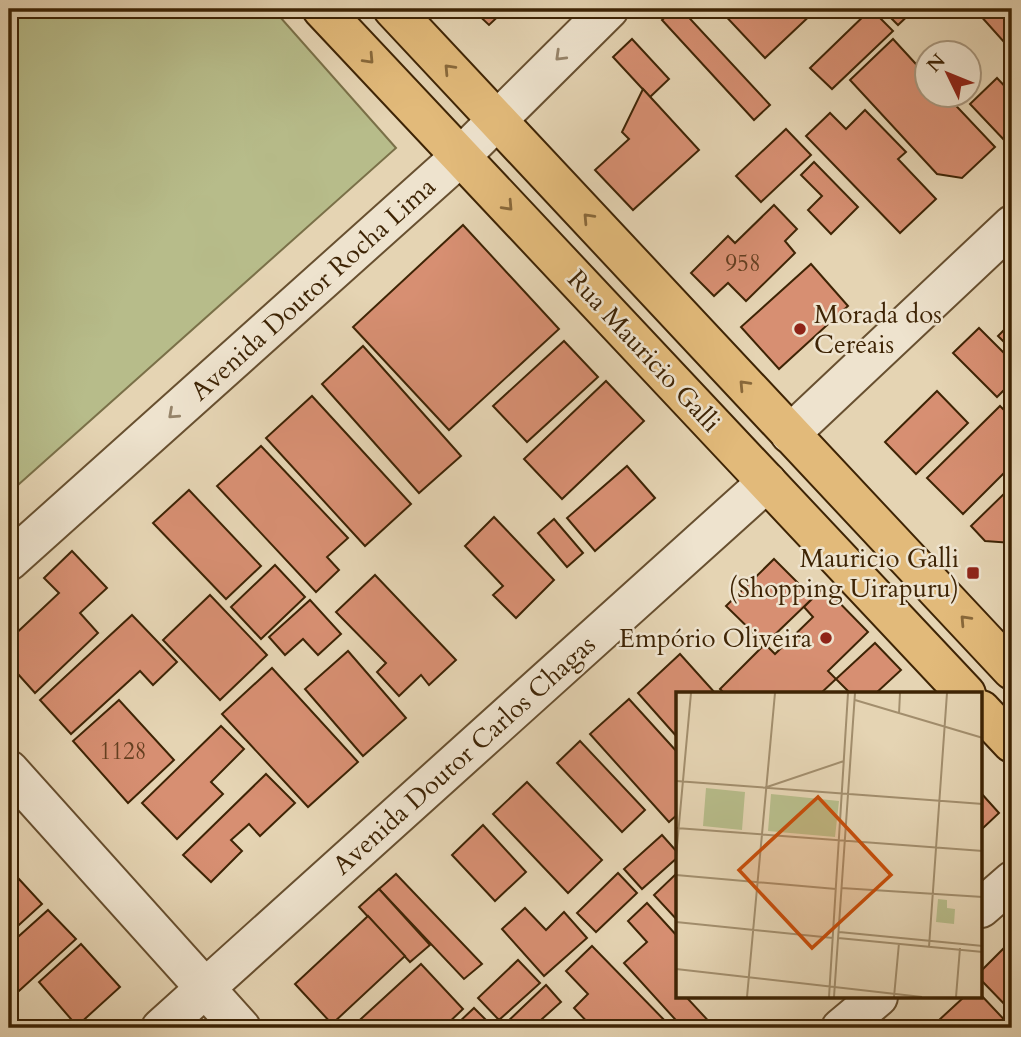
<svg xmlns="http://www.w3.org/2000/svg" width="1021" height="1037" font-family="Cardo,serif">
	<rect width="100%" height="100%" fill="#e5d4b3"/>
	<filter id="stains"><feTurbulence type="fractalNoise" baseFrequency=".00286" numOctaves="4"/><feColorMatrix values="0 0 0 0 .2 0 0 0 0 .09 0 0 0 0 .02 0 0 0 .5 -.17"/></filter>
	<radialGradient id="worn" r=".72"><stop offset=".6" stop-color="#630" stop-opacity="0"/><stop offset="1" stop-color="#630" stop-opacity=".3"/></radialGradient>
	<polygon fill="#b7bc8a" stroke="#7a7048" stroke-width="2" points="20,9 273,9 396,148 9,493 9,19"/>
	<g fill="#d78f72" stroke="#3e2405" stroke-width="2">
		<polygon points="472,9 506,9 489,25"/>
		<polygon points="674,9 681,9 770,105 754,120 662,20"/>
		<polygon points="719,9 817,9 765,58"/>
		<polygon points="871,9 893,31 832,89 810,68"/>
		<polygon points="882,9 915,9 898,25"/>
		<polygon points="985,9 1012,9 1012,51 979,14"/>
		<polygon points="632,39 669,79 650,97 613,57"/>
		<polygon points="893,39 926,75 926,94 945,94 995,147 962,178 937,174 850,80"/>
		<polygon points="997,78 1012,94 1012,136 1006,142 970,104"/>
		<polygon points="643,89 699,150 633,210 595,170 629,139 622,132"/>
		<polygon points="865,110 906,152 898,159 936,199 900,233 806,136 830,113 846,129"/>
		<polygon points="786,129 811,155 761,202 736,176"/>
		<polygon points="814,162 858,207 831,234 808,210 822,196 801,175"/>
		<polygon points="774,205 797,229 785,241 795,253 746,301 728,283 714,296 691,273 728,236 735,243"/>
		<polygon points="463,225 559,329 449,430 353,327"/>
		<polygon points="811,264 848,306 779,369 741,327"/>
		<polygon points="1012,322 1012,350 998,336"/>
		<polygon points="979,328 1012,361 1012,382 997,397 953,353"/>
		<polygon points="564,341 598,377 527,442 493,406"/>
		<polygon points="363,346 461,456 419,493 322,384"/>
		<polygon points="606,381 644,421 562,499 524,459"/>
		<polygon points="937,391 968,423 916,474 885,442"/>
		<polygon points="312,396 411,504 365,546 266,438"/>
		<polygon points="1000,406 1012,418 1012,465 963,514 927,478"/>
		<polygon points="261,446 348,538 327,557 339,570 316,592 217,486"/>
		<polygon points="627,466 655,498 595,551 567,518"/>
		<polygon points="1012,486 1012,543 985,541 971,526"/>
		<polygon points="189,490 261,566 226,599 153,523"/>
		<polygon points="494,517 554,580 516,618 493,595 503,586 465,546"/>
		<polygon points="554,519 583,553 567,567 538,533"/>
		<polygon points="72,551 107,588 80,613 98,633 35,693 9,664 9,640 59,593 44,578"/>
		<polygon points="774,559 813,598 765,644 726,606"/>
		<polygon points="275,565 305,597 261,639 231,607"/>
		<polygon points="375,575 456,660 429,685 421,675 399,696 377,672 386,663 336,612"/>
		<polygon points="824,587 868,632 828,671 836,679 820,694 725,694 720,689 765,644 775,654 813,617 804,607"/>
		<polygon points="210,595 267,655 220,700 163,640"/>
		<polygon points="310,600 341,634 318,655 303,639 285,655 269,637"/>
		<polygon points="132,615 177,662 153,685 140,671 71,734 40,700"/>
		<polygon points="875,643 901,670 875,694 851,694 836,679"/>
		<polygon points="348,651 406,718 363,756 305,689"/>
		<polygon points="680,654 716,694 678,694 678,738 638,693"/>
		<polygon points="272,668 358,762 308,807 222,714"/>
		<polygon points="629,699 678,753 678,814 669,822 590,734"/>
		<polygon points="119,700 174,760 128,803 73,741"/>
		<polygon points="221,726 244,749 211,782 223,794 177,839 142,803"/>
		<polygon points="580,741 645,810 622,832 557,763"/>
		<polygon points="266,774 295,803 260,836 249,824 231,840 242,851 211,882 183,855"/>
		<polygon points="527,782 602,860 568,893 493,814"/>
		<polygon points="981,793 999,813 981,830"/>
		<polygon points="483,825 526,872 495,901 452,855"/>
		<polygon points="662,835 678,853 678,857 642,889 624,869"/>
		<polygon points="678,872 678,921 654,895"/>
		<polygon points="618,873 637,893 596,932 577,913"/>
		<polygon points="396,874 482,964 464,979 379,889"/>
		<polygon points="18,878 42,904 9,934 9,887"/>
		<polygon points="379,889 430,945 410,962 359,907"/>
		<polygon points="647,903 678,937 678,997 691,997 688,999 715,1028 683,1028 624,963 647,942 628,921"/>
		<polygon points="525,908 546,930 564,912 587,938 544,976 502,929"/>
		<polygon points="48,910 76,939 9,1000 9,945"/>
		<polygon points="368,916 405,956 332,1024 295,984"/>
		<polygon points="1012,940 1012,1012 981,980 981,971"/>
		<polygon points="81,944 120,987 77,1026 39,982"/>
		<polygon points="592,946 672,1028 593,1028 574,1008 588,994 566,971"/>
		<polygon points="518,960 540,983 499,1020 478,998"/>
		<polygon points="421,964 463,1009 443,1028 351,1028"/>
		<polygon points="546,985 561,1002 532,1028 505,1028 503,1026"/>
		<polygon points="981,995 1012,1028 945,1028 938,1021 964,997"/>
		<polygon points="474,1008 494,1028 461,1028 457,1024"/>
	</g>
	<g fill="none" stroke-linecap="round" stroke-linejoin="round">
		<defs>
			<g id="minor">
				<polyline points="790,434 1012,225"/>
				<polyline points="9,561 461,156 609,9"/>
				<polyline points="9,770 241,1028"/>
				<polyline points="981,908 1012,881"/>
				<polyline points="161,1028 767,482"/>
				<polyline points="841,1028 878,997"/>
			</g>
			<g id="major">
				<polyline points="322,9 966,694"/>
				<polyline points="393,9 1012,670"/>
				<polyline points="981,710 1012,743"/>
			</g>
		</defs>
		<use href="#minor" stroke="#685030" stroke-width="42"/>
		<use href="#major" stroke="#3e2405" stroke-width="42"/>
		<use href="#minor" stroke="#eee3ce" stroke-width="38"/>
		<use href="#major" stroke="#e2ba7a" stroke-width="38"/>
	</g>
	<defs><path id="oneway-chevron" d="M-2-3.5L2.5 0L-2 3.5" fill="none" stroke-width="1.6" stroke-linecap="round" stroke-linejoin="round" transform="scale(1.75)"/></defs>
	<g stroke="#96846a">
		<use href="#oneway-chevron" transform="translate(560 56) rotate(136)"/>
		<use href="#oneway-chevron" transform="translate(173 414) rotate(138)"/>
	</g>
	<g stroke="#88683a">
		<use href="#oneway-chevron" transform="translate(369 59) rotate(47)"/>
		<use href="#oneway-chevron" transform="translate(449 69) rotate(-133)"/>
		<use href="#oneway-chevron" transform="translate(508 206) rotate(47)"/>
		<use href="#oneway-chevron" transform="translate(588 218) rotate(-133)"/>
		<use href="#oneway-chevron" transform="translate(744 385) rotate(-133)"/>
		<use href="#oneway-chevron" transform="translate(965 620) rotate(-133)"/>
	</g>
	<g fill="#8f2418" stroke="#eee3ce" stroke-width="2.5">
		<circle cx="800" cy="329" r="7"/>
		<rect x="966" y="566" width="14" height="14" rx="3.5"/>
		<circle cx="826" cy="638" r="7"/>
	</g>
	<g text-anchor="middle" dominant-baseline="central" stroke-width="5" stroke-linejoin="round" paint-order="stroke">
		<g font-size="23" fill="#643f20">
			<text x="743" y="263">958</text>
			<text x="123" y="751">1128</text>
		</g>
		<g font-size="26" fill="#3e2405" stroke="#eee3ce">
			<text transform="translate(313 289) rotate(-42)">Avenida Doutor Rocha Lima</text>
			<text transform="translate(644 351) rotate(47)">Rua Mauricio Galli</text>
			<text transform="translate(464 755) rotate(-42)">Avenida Doutor Carlos Chagas</text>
		</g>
		<g font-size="26" fill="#3e2405" stroke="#eee3ce" text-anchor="end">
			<text x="814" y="314" text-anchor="start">Morada dos<tspan x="814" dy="30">Cereais</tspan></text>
			<text x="959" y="558">Mauricio Galli<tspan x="959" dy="30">(Shopping Uirapuru)</tspan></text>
			<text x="812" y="638">Empório Oliveira</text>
		</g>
	</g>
	<g transform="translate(676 692)">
		<rect width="306" height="306" fill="#e5d4b3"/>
		<path d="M30,96L69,100L66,138L27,134ZM95,102L163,109L159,145L92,139ZM262,207L271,208V216L279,217L278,232L260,230Z" fill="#b7bc8a"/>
		<path fill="none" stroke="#a28e6d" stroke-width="2" d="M179,8L307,46M223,22L224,1M0,89L307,112M91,95L168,69M0,136L307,159M0,165L15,1M0,183L160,197M165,196L307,205M0,230L157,246M163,240L307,254M162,246L307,260M253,255L271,1M0,277L246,305M71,305L99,1M153,305L172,1M158,305L179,1M218,305L223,251M280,305L284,256"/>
		<path fill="#c64e0b" fill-opacity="0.15" stroke="#c64e0b" stroke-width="3.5" d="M142,105L215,183L136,256L63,178Z"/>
		<rect width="306" height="306" fill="none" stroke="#3e2405" stroke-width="3.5"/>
	</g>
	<rect width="1021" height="1037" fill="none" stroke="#e5d4b3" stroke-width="35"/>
	<rect x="10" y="10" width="1000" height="1016" fill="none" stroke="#3e2405" stroke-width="3.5"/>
	<rect x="18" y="18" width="986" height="1002" fill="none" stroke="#3e2405" stroke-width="2"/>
	<g transform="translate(948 74) rotate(313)"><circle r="33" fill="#eee3ce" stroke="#a8977e" stroke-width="2"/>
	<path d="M0-5L12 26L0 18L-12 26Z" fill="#8f2418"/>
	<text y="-10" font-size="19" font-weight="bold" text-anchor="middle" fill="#3e2405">N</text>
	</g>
	<rect width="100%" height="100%" filter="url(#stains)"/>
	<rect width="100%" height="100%" fill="url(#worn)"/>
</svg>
